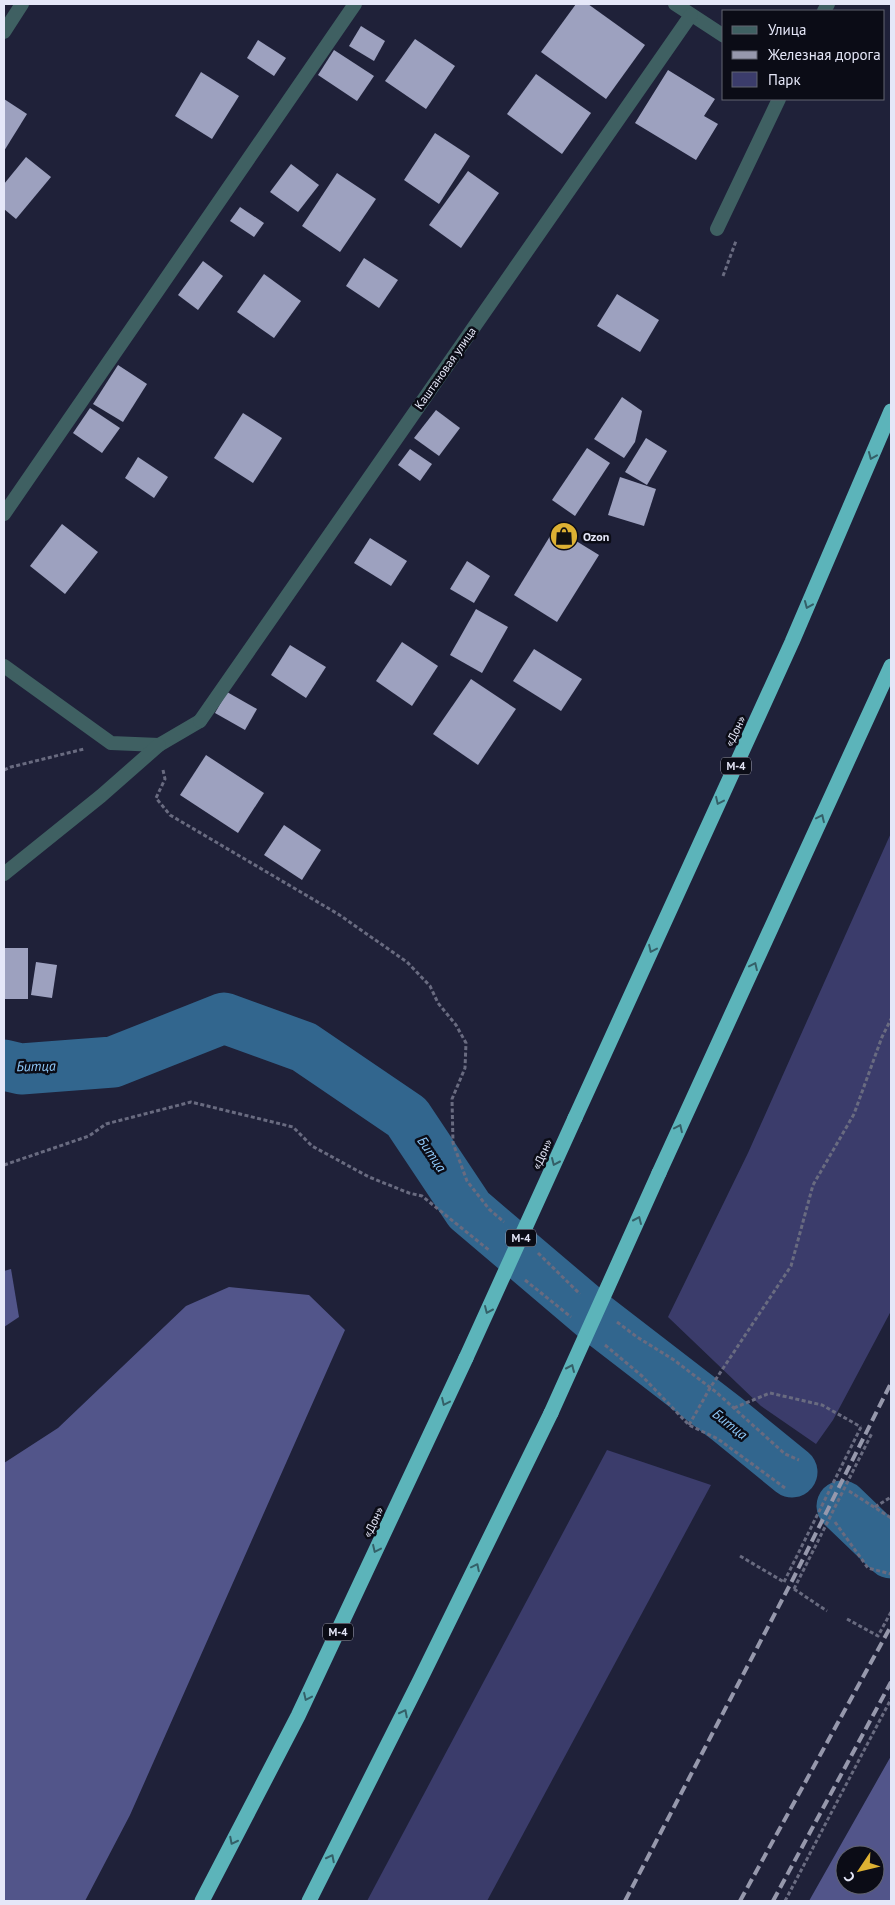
<svg xmlns="http://www.w3.org/2000/svg" width="895" height="1905" font-family="'PT Sans',sans-serif">
	<rect width="100%" height="100%" fill="#1f2139"/>
	<g fill="#3b3c6b">
		<polygon points="891,833 891,1311 833,1420 816,1444 761,1406 668,1317 748,1153"/>
		<polygon points="607,1450 711,1485 487,1901 367,1901"/>
	</g>
	<g fill="#52558a" fill-rule="evenodd">
		<polygon points="11,1269 19,1317 4,1327 4,1271"/>
		<polygon points="229,1287 309,1295 345,1330 130,1815 85,1901 4,1901 4,1463 58,1428 186,1306"/>
		<path d="M891,1756V1901H809ZM845,1855H875V1885H845Z"/>
	</g>
	<g fill="none" stroke-linecap="round" stroke-linejoin="round">
		<g stroke="#32668e" stroke-width="51">
			<polyline points="4,1065 21,1069 113,1062 224,1018 304,1047 407,1117 469,1210 596,1318 727,1419 792,1472"/>
			<polyline points="842,1506 891,1553"/>
		</g>
	</g>
	<g fill="#9da1bf">
		<polygon points="576,4 588,4 645,45 606,99 541,52"/>
		<polygon points="361,26 385,41 374,61 349,46"/>
		<polygon points="415,39 455,66 426,109 385,81"/>
		<polygon points="258,40 286,58 274,76 247,58"/>
		<polygon points="334,50 374,76 357,101 318,75"/>
		<polygon points="668,70 715,99 704,116 718,124 696,160 635,123"/>
		<polygon points="201,72 239,96 212,139 175,116"/>
		<polygon points="536,74 591,113 562,154 507,114"/>
		<polygon points="4,99 27,114 4,151"/>
		<polygon points="435,133 470,156 439,204 404,180"/>
		<polygon points="26,157 51,177 16,219 4,209 4,184"/>
		<polygon points="291,164 319,185 298,212 270,192"/>
		<polygon points="468,171 499,193 461,248 429,225"/>
		<polygon points="337,173 376,199 340,252 302,226"/>
		<polygon points="240,207 264,223 254,237 230,221"/>
		<polygon points="364,258 398,280 379,308 346,286"/>
		<polygon points="203,261 223,276 198,310 178,295"/>
		<polygon points="264,274 301,301 274,338 237,312"/>
		<polygon points="617,294 659,320 640,352 597,326"/>
		<polygon points="118,365 147,384 123,422 93,404"/>
		<polygon points="622,397 642,411 635,442 624,458 594,439"/>
		<polygon points="90,408 120,428 102,453 73,433"/>
		<polygon points="436,410 460,428 439,456 414,438"/>
		<polygon points="243,413 282,438 253,483 214,458"/>
		<polygon points="646,438 667,451 647,485 625,472"/>
		<polygon points="587,448 610,463 575,516 552,500"/>
		<polygon points="410,449 432,464 420,481 398,465"/>
		<polygon points="138,457 168,477 154,498 125,478"/>
		<polygon points="620,477 656,489 644,526 608,515"/>
		<polygon points="62,524 98,552 65,594 30,566"/>
		<polygon points="555,528 599,555 557,622 514,595"/>
		<polygon points="370,538 407,561 391,586 354,563"/>
		<polygon points="467,561 490,576 474,603 450,589"/>
		<polygon points="476,609 508,627 482,673 450,655"/>
		<polygon points="402,642 438,666 412,706 376,681"/>
		<polygon points="290,645 326,667 306,698 271,675"/>
		<polygon points="534,649 582,679 561,711 513,681"/>
		<polygon points="471,679 516,709 478,765 433,734"/>
		<polygon points="227,692 257,709 245,730 215,713"/>
		<polygon points="206,755 264,793 238,833 180,795"/>
		<polygon points="284,825 321,850 302,880 264,855"/>
		<rect x="4" y="948" width="24" height="51"/>
		<polygon points="36,962 57,965 52,998 31,995"/>
	</g>
	<g fill="none" stroke-linecap="round" stroke-linejoin="round">
		<g stroke="#696b80" stroke-width="3" stroke-dasharray="4 2.5" stroke-linecap="butt">
			<polyline points="723,276 736,241"/>
			<polyline points="4,770 11,767 84,749"/>
			<polyline points="163,770 165,779 156,798 170,815 338,914 407,962 430,986 438,1003 456,1025 466,1043 465,1068 452,1099 453,1143 467,1181 489,1209 504,1222"/>
			<polyline points="4,1165 89,1136 106,1124 191,1102 293,1127 312,1146 369,1177 409,1193 422,1196 490,1251"/>
			<polyline points="538,1253 580,1294"/>
			<polyline points="525,1280 571,1317"/>
			<polyline points="617,1322 637,1337 674,1360 716,1392 785,1454 799,1460"/>
			<polyline points="605,1345 642,1376 689,1425 718,1439 785,1488"/>
			<polyline points="734,1408 770,1393 822,1405 861,1427"/>
			<polyline points="689,1425 710,1388 791,1266 813,1185 854,1114 882,1037 891,1019"/>
			<polyline points="849,1491 891,1518"/>
			<polyline points="875,1507 891,1497"/>
			<polyline points="835,1522 868,1568 891,1574"/>
			<polyline points="740,1556 784,1582"/>
			<polyline points="794,1589 827,1611"/>
			<polyline points="847,1619 878,1636 891,1612"/>
			<polyline points="785,1901 891,1699"/>
		</g>
		<g stroke="#3f6062" stroke-width="14">
			<polyline points="824,11 828,4"/>
			<polyline points="717,229 779,99"/>
			<polyline points="4,666 111,743 159,745 200,721"/>
			<polyline points="4,874 101,796 159,745"/>
		</g>
		<g stroke="#3f6062" stroke-width="14">
			<polyline points="675,4 724,36"/>
			<polyline points="4,32 22,4"/>
			<polyline points="4,514 355,4"/>
			<polyline points="200,721 691,15"/>
		</g>
		<g stroke="#5cb4ba" stroke-width="15">
			<polyline points="575,1118 792,642 891,411"/>
			<polyline points="659,1173 891,666"/>
			<polyline points="202,1901 298,1716 466,1358"/>
			<polyline points="309,1901 420,1680 551,1413"/>
		</g>
		<g stroke="#9698ac" stroke-width="4" stroke-dasharray="10 5" stroke-linecap="butt">
			<polyline points="625,1901 794,1577 891,1383"/>
			<polyline points="740,1901 891,1626"/>
			<polyline points="773,1901 891,1682"/>
		</g>
		<g stroke="#696b80" stroke-width="3" stroke-dasharray="4 2.5" stroke-linecap="butt">
			<polyline points="784,1582 861,1427"/>
			<polyline points="794,1589 872,1433"/>
		</g>
		<g stroke="#5cb4ba" stroke-width="15">
			<polyline points="466,1358 575,1118"/>
			<polyline points="551,1413 659,1173"/>
		</g>
	</g>
	<defs><path id="oneway-chevron" d="M-2-3.5L2.5 0L-2 3.5" fill="none" stroke-width="1.6" stroke-linecap="round" stroke-linejoin="round" transform="scale(1.25)"/></defs>
	<g stroke="#346068">
		<use href="#oneway-chevron" transform="translate(872 456) rotate(113)"/>
		<use href="#oneway-chevron" transform="translate(808 605) rotate(113)"/>
		<use href="#oneway-chevron" transform="translate(719 801) rotate(115)"/>
		<use href="#oneway-chevron" transform="translate(821 818) rotate(-65)"/>
		<use href="#oneway-chevron" transform="translate(652 949) rotate(115)"/>
		<use href="#oneway-chevron" transform="translate(754 966) rotate(-65)"/>
		<use href="#oneway-chevron" transform="translate(679 1128) rotate(-65)"/>
		<use href="#oneway-chevron" transform="translate(555 1162) rotate(114)"/>
		<use href="#oneway-chevron" transform="translate(638 1220) rotate(-66)"/>
		<use href="#oneway-chevron" transform="translate(488 1310) rotate(114)"/>
		<use href="#oneway-chevron" transform="translate(571 1368) rotate(-66)"/>
		<use href="#oneway-chevron" transform="translate(445 1402) rotate(115)"/>
		<use href="#oneway-chevron" transform="translate(376 1549) rotate(115)"/>
		<use href="#oneway-chevron" transform="translate(476 1567) rotate(-64)"/>
		<use href="#oneway-chevron" transform="translate(307 1697) rotate(115)"/>
		<use href="#oneway-chevron" transform="translate(404 1713) rotate(-63)"/>
		<use href="#oneway-chevron" transform="translate(233 1841) rotate(117)"/>
		<use href="#oneway-chevron" transform="translate(331 1858) rotate(-63)"/>
	</g>
	<defs>
		<symbol id="shop-disc" viewBox="-11 -11 22 22"><circle r="9.5" fill="#ddb133" stroke="#0b0c16"/><path d="M-5-2.5h2.3a2.7 3.5 0 0 1 5.4 0H5L5.5 6h-11ZM-1.5-2.5h3a1.5 2.3 0 0 0-3 0Z" fill="#111"/></symbol>
	</defs>
	<g fill-rule="evenodd">
		<use href="#shop-disc" x="548" y="520" width="32" height="32"/>
	</g>
	<g text-anchor="middle" dominant-baseline="central" stroke-width="5" stroke-linejoin="round" paint-order="stroke">
		<g fill="#0b0c16" stroke="#a4a5b4" stroke-width="1">
			<rect x="721" y="757.5" width="30" height="17" rx="4"/>
			<rect x="506" y="1229.5" width="30" height="17" rx="4"/>
			<rect x="323" y="1623.5" width="30" height="17" rx="4"/>
		</g>
		<g font-size="11" font-weight="bold" fill="#e5e7f8">
			<text x="736" y="766">М-4</text>
			<text x="521" y="1238">М-4</text>
			<text x="338" y="1632">М-4</text>
		</g>
		<g font-size="12" fill="#e5e7f8" stroke="#0b0c16">
			<text transform="translate(445 368) rotate(-55)">Каштановая улица</text>
			<text transform="translate(735 731) rotate(-65)">«Дон»</text>
			<text transform="translate(542 1154) rotate(-66)">«Дон»</text>
			<text transform="translate(373 1522) rotate(-65)">«Дон»</text>
		</g>
		<g font-size="12" font-weight="bold" fill="#e5e7f8" stroke="#0b0c16" text-anchor="start">
			<text x="583" y="536">Ozon</text>
		</g>
		<g font-size="14" font-style="italic" fill="#8fcafb" stroke="#0b0c16">
			<text transform="translate(36 1066) rotate(-1)">Битца</text>
			<text transform="translate(432 1154) rotate(56)">Битца</text>
			<text transform="translate(730 1424) rotate(38)">Битца</text>
		</g>
	</g>
	<rect width="895" height="1905" fill="none" stroke="#e5e7f8" stroke-width="10"/>
	<rect x="722" y="10" width="162" height="90" fill="#0b0c16" stroke="#626470"/>
	<rect x="732" y="26" width="25" height="8" fill="#3f6062" stroke="#626470"/>
	<text x="768" y="35" font-size="15" fill="#e5e7f8">Улица</text>
	<rect x="732" y="51" width="25" height="8" fill="#9698ac" stroke="#626470"/>
	<text x="768" y="60" font-size="15" fill="#e5e7f8">Железная дорога</text>
	<rect x="732" y="72" width="25" height="15" fill="#3b3c6b" stroke="#626470"/>
	<text x="768" y="85" font-size="15" fill="#e5e7f8">Парк</text>
	<g transform="translate(860 1870) rotate(235)"><circle r="24" fill="#0b0c16" stroke="#626470"/>
	<path d="M0-4L9 19L0 12L-9 19Z" fill="#ddb133"/>
	<text y="-8" font-size="14" font-weight="bold" text-anchor="middle" fill="#e5e7f8">С</text>
	</g>
</svg>
